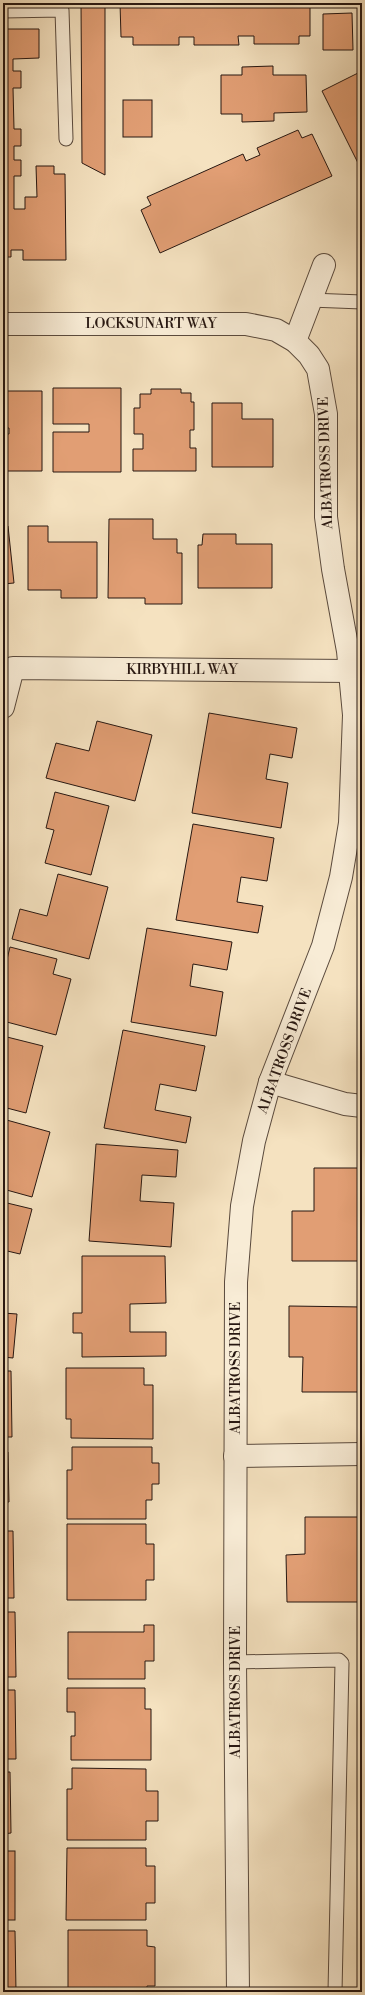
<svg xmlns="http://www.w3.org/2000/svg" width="365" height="1995" font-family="'Libre Bodoni',serif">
	<rect width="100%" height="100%" fill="#f5e2c0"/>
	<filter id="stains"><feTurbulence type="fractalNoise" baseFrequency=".005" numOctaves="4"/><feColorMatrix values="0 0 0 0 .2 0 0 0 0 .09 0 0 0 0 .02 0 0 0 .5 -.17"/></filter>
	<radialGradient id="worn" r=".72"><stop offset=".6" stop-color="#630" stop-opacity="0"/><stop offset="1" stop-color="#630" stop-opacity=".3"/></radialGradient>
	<g fill="#e19e74" stroke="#271711">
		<polygon points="81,3 105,3 105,175 82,163"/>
		<polygon points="120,3 310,3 310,36 299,36 299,44 254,44 254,36 238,36 239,45 194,45 194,37 179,37 179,45 133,45 133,37 121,37"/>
		<polygon points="352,13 353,50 323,50 323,14"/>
		<polygon points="3,29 39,29 39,58 13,59 13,71 21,71 21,88 13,88 14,129 21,129 21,146 14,146 14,160 21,160 21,176 14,176 14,209 25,209 25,197 37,197 36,166 54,166 54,174 65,174 66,260 23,260 23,250 11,250 11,257 3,257"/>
		<polygon points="273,66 273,75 306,75 307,112 274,113 274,121 242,122 242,114 221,114 221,75 242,75 242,67"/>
		<polygon points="362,71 362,171 322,91"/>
		<rect x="123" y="100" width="29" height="37"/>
		<polygon points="298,130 302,138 312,134 332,176 160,253 141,210 151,205 147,197 243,154 246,161 260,155 257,148"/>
		<polygon points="53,388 121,388 121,472 53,472 53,432 89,432 89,424 53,424"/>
		<polygon points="151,389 181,389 181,393 191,393 191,402 194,402 194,430 190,430 190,448 196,448 196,471 133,471 133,449 143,449 143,434 134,434 134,408 140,408 140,394 151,394"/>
		<polygon points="3,391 42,391 42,471 3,471 3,434 9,434 9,428 3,428"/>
		<polygon points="212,403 242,403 242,419 273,419 273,467 212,467"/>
		<polygon points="109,519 153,519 153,539 177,539 177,553 182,553 182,604 145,604 145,598 108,598"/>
		<polygon points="8,526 14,583 3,584 3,527"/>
		<polygon points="28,526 48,526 48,542 97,542 97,598 61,598 61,590 28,590"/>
		<polygon points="203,534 236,534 236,544 272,544 272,588 198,588 198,545 202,545"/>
		<polygon points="209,713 297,728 292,758 270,754 266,779 288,783 281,828 192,813"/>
		<polygon points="97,721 152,735 135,801 46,778 56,743 89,751"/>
		<polygon points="55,792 109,806 91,875 45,863 54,830 46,828"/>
		<polygon points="193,824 274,838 267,881 241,877 237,902 263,906 258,933 176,920"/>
		<polygon points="58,874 108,887 89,959 12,939 20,909 47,916"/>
		<polygon points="147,928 232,942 227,970 193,964 190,986 223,992 216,1036 131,1022"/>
		<polygon points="10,947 57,959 53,974 71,979 56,1035 3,1021 3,994 6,983 3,983 3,976"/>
		<polygon points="123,1030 205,1046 196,1091 160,1084 155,1110 191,1117 186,1143 104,1128"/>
		<polygon points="3,1036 43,1046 26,1113 3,1107"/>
		<polygon points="3,1119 50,1132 32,1197 3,1189"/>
		<polygon points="96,1144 178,1150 176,1177 142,1175 140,1201 174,1203 171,1247 89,1241"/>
		<polygon points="314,1168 362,1168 362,1261 292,1261 292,1211 314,1211"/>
		<polygon points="3,1202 32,1209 20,1254 3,1250"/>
		<polygon points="82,1256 165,1256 166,1303 130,1304 130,1332 166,1332 166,1356 82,1357 82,1333 73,1333 73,1313 82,1313"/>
		<polygon points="289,1306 362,1307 362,1392 302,1392 303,1357 289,1357"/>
		<polygon points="3,1313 17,1314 13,1358 3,1357"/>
		<polygon points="66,1368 144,1368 144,1385 153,1385 153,1439 71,1438 71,1419 66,1419"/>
		<polygon points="3,1371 11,1371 12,1437 3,1437"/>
		<polygon points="72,1447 152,1447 152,1463 159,1463 159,1484 152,1484 152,1500 146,1500 146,1519 67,1519 67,1470 72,1470"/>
		<polygon points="8,1452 9,1502 3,1502 3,1453"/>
		<polygon points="305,1517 362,1517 362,1602 287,1602 286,1555 305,1554"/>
		<polygon points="67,1524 146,1524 146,1544 154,1544 154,1580 146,1580 146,1600 67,1600"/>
		<polygon points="3,1531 13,1531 14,1598 3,1598"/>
		<polygon points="3,1612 15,1612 16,1677 3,1677"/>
		<polygon points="144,1625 154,1625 154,1661 145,1661 145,1679 68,1679 68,1632 144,1632"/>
		<polygon points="67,1688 145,1688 145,1709 151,1709 151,1760 71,1760 71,1736 75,1736 75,1712 67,1712"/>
		<polygon points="3,1690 15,1690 16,1759 3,1759"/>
		<polygon points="72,1768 146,1769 146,1791 158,1791 158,1821 146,1821 146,1840 67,1840 67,1789 72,1789"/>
		<polygon points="3,1772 10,1772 11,1833 3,1834"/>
		<polygon points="67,1848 146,1848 146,1866 155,1866 155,1903 146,1903 146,1920 66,1920"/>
		<rect x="3" y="1851" width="12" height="69"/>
		<polygon points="68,1930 147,1930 147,1946 155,1947 155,1986 147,1986 147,1992 68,1992"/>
		<polygon points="3,1931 15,1931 16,1992 3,1992"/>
	</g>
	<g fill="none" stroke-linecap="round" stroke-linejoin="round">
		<defs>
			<g id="lane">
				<polyline points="3,11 62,10 66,139"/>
				<polyline points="310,300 362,302"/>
				<polyline points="235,1662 339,1660 342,1663 335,1992"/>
			</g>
			<g id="street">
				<polyline points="3,324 246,324 276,330 295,341 309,355 318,369 326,414 326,517 333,569 348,651 354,715 350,823 341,877 323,946 270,1082 254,1141 242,1206 236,1282 235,1662 238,1992"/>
				<polyline points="295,341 324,265"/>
				<polyline points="3,707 13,668 351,671"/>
				<polyline points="270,1082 345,1104 362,1106"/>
				<polyline points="235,1456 362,1454"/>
			</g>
		</defs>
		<use href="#lane" stroke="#5a4a3d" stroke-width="15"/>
		<use href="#street" stroke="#5a4a3d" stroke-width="24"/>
		<use href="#lane" stroke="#f8ecd6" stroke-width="13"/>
		<use href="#street" stroke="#f8ecd6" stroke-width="22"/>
	</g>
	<g text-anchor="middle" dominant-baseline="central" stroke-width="4" stroke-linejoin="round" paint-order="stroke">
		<g font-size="14" fill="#271711" stroke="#f8ecd6">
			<text x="151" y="324">LOCKSUNART WAY</text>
			<text transform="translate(326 463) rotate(-92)">ALBATROSS DRIVE</text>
			<text x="182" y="670">KIRBYHILL WAY</text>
			<text transform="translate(285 1051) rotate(-70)">ALBATROSS DRIVE</text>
			<text transform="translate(236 1368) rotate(-90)">ALBATROSS DRIVE</text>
			<text transform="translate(236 1692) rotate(-90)">ALBATROSS DRIVE</text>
		</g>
	</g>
	<rect width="365" height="1995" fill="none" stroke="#f5e2c0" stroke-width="16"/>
	<rect x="4" y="4" width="357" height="1987" fill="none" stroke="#271711" stroke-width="2"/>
	<rect x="8" y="8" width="349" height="1979" fill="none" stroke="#271711"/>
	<rect width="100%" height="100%" filter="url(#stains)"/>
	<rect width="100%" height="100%" fill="url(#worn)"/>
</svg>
